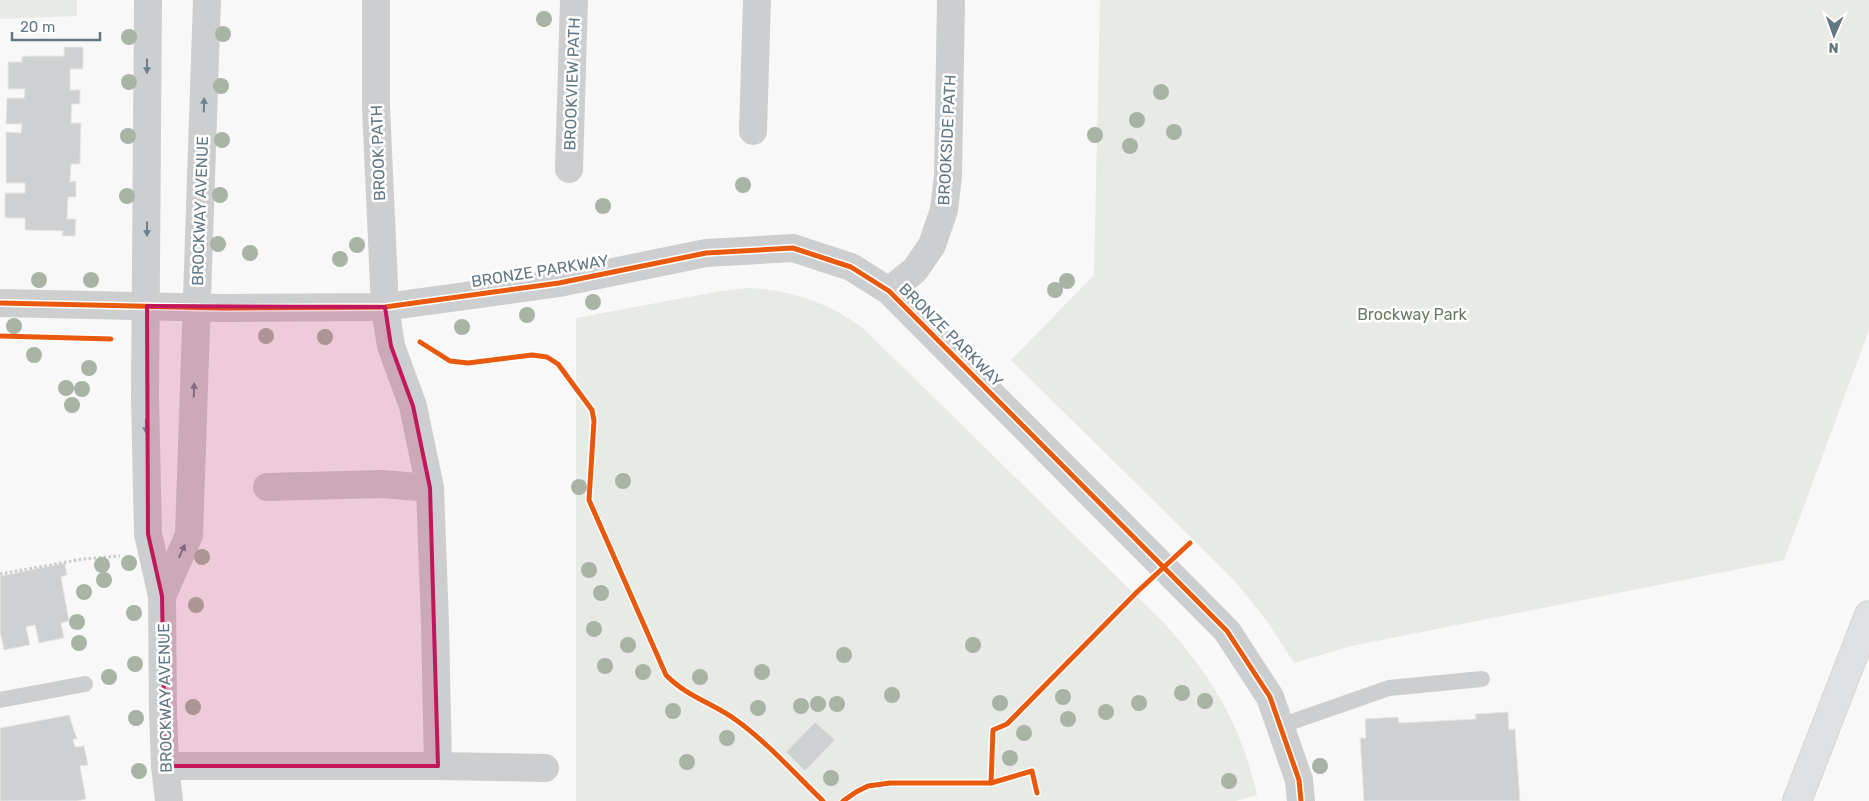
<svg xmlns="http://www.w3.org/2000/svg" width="1869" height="801" font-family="Rubik,sans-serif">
	<rect width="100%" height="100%" fill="#f8f8f8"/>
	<g fill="#e7eae5">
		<polygon points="0,0 77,0 77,16 0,19"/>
		<polygon points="1100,0 1869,0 1869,330 1784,560 1351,646 1294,663 1267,621 1234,580 1011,360 1094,275"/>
		<path d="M749,288C792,290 829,303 863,328L1164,623C1212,677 1241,724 1257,795L1236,801H576V318L721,291Z"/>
	</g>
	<g fill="#ced0d1" stroke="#e8e8e8">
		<polygon points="64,47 83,47 83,69 70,69 70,90 80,90 80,104 72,104 71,123 81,123 80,164 71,164 70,182 76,181 76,197 68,197 67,219 76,219 75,236 62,236 63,231 25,230 25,218 5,218 5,193 25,193 25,183 6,183 6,132 21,133 22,124 6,124 7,98 24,98 25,89 8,89 8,62 22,62 22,57 27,56 64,56"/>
		<polygon points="65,563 67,575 61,577 69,621 61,623 64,638 39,643 35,625 26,627 30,645 4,650 0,632 0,576"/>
		<polygon points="1508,712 1509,730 1515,729 1520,801 1364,801 1360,738 1366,738 1365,719 1398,717 1399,723 1476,719 1475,714"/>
		<polygon points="69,715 77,739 73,739 75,747 84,746 88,765 80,766 86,799 77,801 0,801 0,728"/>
		<polygon points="815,722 835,740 805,771 786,752"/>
	</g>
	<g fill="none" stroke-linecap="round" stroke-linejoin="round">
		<defs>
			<polyline id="primary" points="1797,801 1869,615"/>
		</defs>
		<use href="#primary" stroke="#d4d5d6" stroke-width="30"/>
		<polyline stroke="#cacbcc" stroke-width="3" stroke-dasharray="2.5 2.5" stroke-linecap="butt" points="0,574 83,559 120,556"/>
		<g stroke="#cdcecf" stroke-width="16">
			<polyline points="0,700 85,684"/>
			<polyline points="1280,726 1389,688 1482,679"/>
		</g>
		<g stroke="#cdcecf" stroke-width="28">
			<polyline points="148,0 145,398 148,534 162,596 163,712 165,766 169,801"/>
			<polyline points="376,0 376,107 385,307 391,346 413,406 430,488 435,624 438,766"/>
			<polyline points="753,131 757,0"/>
			<polyline points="569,169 574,0"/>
			<polyline points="889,291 915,270 932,245 944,210 948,176 951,0"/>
			<polyline points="0,303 224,308 385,307 559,283 706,253 793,248 851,267 889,291 1227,631 1270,697 1299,780 1301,801"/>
			<polyline points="267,487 382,484 430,488"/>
			<polyline points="162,596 189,535 207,0"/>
			<polyline points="165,766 438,766 545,768"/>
		</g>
		<use href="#primary" stroke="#e0e1e2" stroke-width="28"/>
		<defs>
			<g id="cycleway">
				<polyline points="0,303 224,308 385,307 559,283 706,253 793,248 851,267 889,291 1227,631 1270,697 1299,780 1301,801"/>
				<polyline points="0,336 111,339"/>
				<path d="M420,342L450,361L468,363L532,355L547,357L558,364L592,410L594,421L589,500L666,675C687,697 713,703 736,720C768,743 795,774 823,801"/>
				<polyline points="991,783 993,730 1007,724 1137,592 1190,543"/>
				<polyline points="843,801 856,792 868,786 890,783 991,783 1032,771 1037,793"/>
			</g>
		</defs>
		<use href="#cycleway" stroke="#fff" stroke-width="8"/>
		<use href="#cycleway" stroke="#e8590c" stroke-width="5"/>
	</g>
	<g fill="#a9b3a6">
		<circle cx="544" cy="19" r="8"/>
		<circle cx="223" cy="34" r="8"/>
		<circle cx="129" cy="37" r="8"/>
		<circle cx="129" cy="82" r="8"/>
		<circle cx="221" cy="86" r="8"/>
		<circle cx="1161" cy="92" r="8"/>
		<circle cx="1137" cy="120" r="8"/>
		<circle cx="1174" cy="132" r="8"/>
		<circle cx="1095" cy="135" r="8"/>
		<circle cx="128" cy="136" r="8"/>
		<circle cx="222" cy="140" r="8"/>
		<circle cx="1130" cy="146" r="8"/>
		<circle cx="743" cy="185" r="8"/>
		<circle cx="220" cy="195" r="8"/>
		<circle cx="127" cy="196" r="8"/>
		<circle cx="603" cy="206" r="8"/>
		<circle cx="218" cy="244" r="8"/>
		<circle cx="357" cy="245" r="8"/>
		<circle cx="250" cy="253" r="8"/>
		<circle cx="340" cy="259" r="8"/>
		<circle cx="39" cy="280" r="8"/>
		<circle cx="91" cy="280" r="8"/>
		<circle cx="1067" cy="281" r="8"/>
		<circle cx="1055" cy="290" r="8"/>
		<circle cx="593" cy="302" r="8"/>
		<circle cx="527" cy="315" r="8"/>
		<circle cx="14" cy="326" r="8"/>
		<circle cx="462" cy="327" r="8"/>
		<circle cx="266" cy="336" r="8"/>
		<circle cx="325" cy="337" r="8"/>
		<circle cx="34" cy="355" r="8"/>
		<circle cx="89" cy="368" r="8"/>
		<circle cx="66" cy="388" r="8"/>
		<circle cx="82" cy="389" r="8"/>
		<circle cx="72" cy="405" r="8"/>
		<circle cx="623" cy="481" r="8"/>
		<circle cx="579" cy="487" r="8"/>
		<circle cx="202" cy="557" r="8"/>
		<circle cx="129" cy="563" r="8"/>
		<circle cx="102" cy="565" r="8"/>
		<circle cx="589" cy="570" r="8"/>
		<circle cx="104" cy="580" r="8"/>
		<circle cx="84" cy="592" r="8"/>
		<circle cx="601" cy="593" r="8"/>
		<circle cx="196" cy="605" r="8"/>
		<circle cx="134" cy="613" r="8"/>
		<circle cx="77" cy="622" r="8"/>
		<circle cx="594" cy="629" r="8"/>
		<circle cx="79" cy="643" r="8"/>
		<circle cx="628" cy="645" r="8"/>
		<circle cx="973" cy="645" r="8"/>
		<circle cx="844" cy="655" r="8"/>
		<circle cx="135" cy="664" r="8"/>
		<circle cx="605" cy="666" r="8"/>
		<circle cx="643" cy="672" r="8"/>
		<circle cx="762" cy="672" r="8"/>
		<circle cx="109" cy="677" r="8"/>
		<circle cx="700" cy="677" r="8"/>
		<circle cx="1182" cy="693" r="8"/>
		<circle cx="892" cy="695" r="8"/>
		<circle cx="1063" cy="697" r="8"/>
		<circle cx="1205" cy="701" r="8"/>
		<circle cx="1000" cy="703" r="8"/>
		<circle cx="1139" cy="703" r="8"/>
		<circle cx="818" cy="704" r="8"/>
		<circle cx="837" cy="704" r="8"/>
		<circle cx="801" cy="706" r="8"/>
		<circle cx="193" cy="707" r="8"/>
		<circle cx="758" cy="708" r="8"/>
		<circle cx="673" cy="711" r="8"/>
		<circle cx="1106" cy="712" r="8"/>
		<circle cx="136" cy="718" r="8"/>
		<circle cx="1068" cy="719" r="8"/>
		<circle cx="1024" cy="733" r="8"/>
		<circle cx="727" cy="738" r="8"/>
		<circle cx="1010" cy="758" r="8"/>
		<circle cx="687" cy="762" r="8"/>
		<circle cx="1320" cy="766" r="8"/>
		<circle cx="139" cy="771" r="8"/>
		<circle cx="831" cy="778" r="8"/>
		<circle cx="1229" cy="781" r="8"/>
	</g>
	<defs><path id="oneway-solid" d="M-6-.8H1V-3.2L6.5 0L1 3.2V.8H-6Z" transform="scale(1.25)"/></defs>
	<g fill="#6e808b">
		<use href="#oneway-solid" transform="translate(147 66) rotate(90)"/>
		<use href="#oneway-solid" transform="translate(204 105) rotate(-88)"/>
		<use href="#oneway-solid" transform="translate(147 229) rotate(90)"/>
		<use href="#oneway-solid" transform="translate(194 390) rotate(-88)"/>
		<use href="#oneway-solid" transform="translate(146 426) rotate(89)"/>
		<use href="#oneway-solid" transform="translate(182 551) rotate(-66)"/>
	</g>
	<path fill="#c2185b" fill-opacity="0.2" stroke="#c2185b" stroke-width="4" stroke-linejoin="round" d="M147,306L385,307L391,346L413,406L430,488L438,766H165L162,596L148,534Z"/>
	<g text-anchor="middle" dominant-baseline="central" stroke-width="5" stroke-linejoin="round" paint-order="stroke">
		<g font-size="16" fill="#637783" stroke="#fff">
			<text transform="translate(572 84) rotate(-88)">BROOKVIEW PATH</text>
			<text transform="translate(947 140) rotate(-87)">BROOKSIDE PATH</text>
			<text transform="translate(378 153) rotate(-92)">BROOK PATH</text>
			<text transform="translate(200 211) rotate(-88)">BROCKWAY AVENUE</text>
			<text transform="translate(540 271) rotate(-9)">BRONZE PARKWAY</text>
			<text transform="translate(951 335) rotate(45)">BRONZE PARKWAY</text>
			<text transform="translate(165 698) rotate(-91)">BROCKWAY AVENUE</text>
		</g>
		<g font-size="16" fill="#687a62" stroke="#fff">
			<text x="1412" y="314">Brockway Park</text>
		</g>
	</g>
	<g transform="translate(1834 35) rotate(182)" stroke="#ffffff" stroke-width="4" paint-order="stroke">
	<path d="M0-4L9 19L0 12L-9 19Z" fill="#637783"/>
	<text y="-8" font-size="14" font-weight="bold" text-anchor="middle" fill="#637783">N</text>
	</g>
	<path d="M12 32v8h88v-8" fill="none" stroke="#637783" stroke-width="2.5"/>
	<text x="20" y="32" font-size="15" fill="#637783" stroke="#ffffff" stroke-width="4" paint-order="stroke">20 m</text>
</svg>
